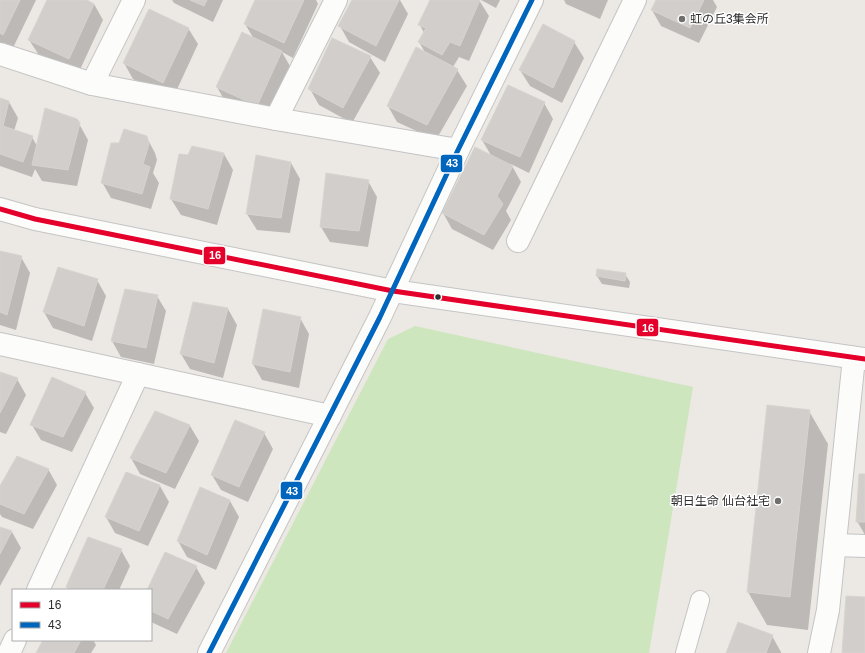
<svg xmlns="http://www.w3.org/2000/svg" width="865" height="653" font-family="Helvetica,'Noto Sans JP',sans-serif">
	<rect width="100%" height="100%" fill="#ece8e4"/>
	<polygon fill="#cee6be" points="415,326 693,387 649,653 226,653 388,339"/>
	<g fill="#0003">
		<polygon points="0,0 36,0 12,50 0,44"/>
		<polygon points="48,0 84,0 94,4 103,20 78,74 39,55 29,40"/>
		<polygon points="172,0 223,0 213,22 174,3"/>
		<polygon points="256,0 316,0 318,4 293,58 282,52 291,68 266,121 226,103 217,87 254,39 245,24"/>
		<polygon points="353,0 400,0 408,14 385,62 349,42 340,26"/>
		<polygon points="431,0 479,0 489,16 469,61 459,57 453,67 457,70 467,86 436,140 397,122 388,106 426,54 419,42 424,33 420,25"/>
		<polygon points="481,0 500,0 496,8"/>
		<polygon points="564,0 608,0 600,19 566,4"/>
		<polygon points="657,0 713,0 717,7 699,43 661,26 652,10"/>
		<polygon points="188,28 198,44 173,98 133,79 124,63"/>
		<polygon points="574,42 584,58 562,103 530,86 520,70"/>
		<polygon points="370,57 380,73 352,123 319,105 310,89"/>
		<polygon points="0,99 9,102 18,118 14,131 32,137 37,146 77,120 88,140 77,186 42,181 35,169 32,177 0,166"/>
		<polygon points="544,103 553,119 529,173 511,164 521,182 506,211 511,220 493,250 452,229 443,213 492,157 482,140"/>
		<polygon points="146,136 155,153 157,160 153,173 159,183 151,209 111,198 102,182 119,144"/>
		<polygon points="224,154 233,170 217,225 181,215 171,199 189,156"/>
		<polygon points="291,163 300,179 290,233 257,230 247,214"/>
		<polygon points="368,181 377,197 368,247 330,242 321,227"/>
		<polygon points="0,252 21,257 30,273 16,330 0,325"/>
		<polygon points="625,274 630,282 629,288 602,284 597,276"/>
		<polygon points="97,280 106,296 92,341 53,328 44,312"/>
		<polygon points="157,296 166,311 154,364 121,357 112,341"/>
		<polygon points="194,304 228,309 237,325 223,378 190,369 181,354"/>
		<polygon points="300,318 309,334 299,388 262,380 253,364"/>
		<polygon points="0,373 17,379 26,395 6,434 0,432"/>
		<polygon points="85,393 94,408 72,452 41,440 32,425"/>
		<polygon points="768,406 809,411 828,444 808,630 767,625 748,592"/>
		<polygon points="155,412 190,426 199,441 175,489 140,474 131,458"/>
		<polygon points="264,433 273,449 248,502 221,490 212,475"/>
		<polygon points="48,469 57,485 33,529 2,517 0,514 0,488"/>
		<polygon points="126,473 160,486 169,502 148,546 115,533 106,517"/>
		<polygon points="865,475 865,535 857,521"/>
		<polygon points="230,501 239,517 216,570 187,557 178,541"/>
		<polygon points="0,528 12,532 21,548 0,586"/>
		<polygon points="121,550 130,566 119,590 69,590 67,587"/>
		<polygon points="196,567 205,583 177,634 151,622 151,590 148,590"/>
		<polygon points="772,636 781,652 781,653 727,653"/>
		<polygon points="44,640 93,640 96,645 91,653 37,653"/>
	</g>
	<g fill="#d1cecb" stroke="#d7d4d0">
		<polygon points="0,0 20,0 3,35 0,33"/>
		<polygon points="47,0 87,0 94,4 69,59 28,40"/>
		<polygon points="190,0 207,0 204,6"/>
		<polygon points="255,0 304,0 284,43 244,24"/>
		<polygon points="352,0 399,0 376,46 338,26"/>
		<polygon points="430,0 480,0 460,46 450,42 442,55 418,42 426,28 418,25"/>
		<polygon points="656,0 704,0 690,28 651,10"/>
		<polygon points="149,9 189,28 163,83 123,63"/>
		<polygon points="543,24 575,41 553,88 519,70"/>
		<polygon points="242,32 282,51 257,106 216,87"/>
		<polygon points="332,38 371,56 343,108 308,89"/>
		<polygon points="416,47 458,69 427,125 387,106"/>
		<polygon points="508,85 545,102 520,157 481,140"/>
		<polygon points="0,98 9,101 3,126 33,136 23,162 0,154"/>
		<polygon points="45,108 77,119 80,123 68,170 32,165"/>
		<polygon points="124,129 147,136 149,144 143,164 150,167 142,194 101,183 111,143 119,143"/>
		<polygon points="192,146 224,153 208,209 170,199 179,154 188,155"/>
		<polygon points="475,147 513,166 497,196 503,204 484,235 442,213"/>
		<polygon points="256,155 291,162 281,218 246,214"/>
		<polygon points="326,173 369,180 359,231 320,227"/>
		<polygon points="0,251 22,256 7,315 0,312"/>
		<polygon points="58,267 98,279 84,326 43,312"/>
		<polygon points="597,269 626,273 625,281 596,276"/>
		<polygon points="125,289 158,295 146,348 111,341"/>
		<polygon points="193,302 228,308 214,363 180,354"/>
		<polygon points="263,309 301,317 290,372 252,364"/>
		<polygon points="0,372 18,378 0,413"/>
		<polygon points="52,377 86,392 63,437 30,425"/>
		<polygon points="767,405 810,410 790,597 747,592"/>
		<polygon points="155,411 190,425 166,473 130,458"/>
		<polygon points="235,420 265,432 239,487 211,475"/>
		<polygon points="17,456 49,469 24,514 0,504 0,486"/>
		<polygon points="126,472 160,485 139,531 105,517"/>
		<polygon points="859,474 865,474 865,522 856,522"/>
		<polygon points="200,487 230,500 207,555 177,541"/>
		<polygon points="0,527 12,531 0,554"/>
		<polygon points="88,537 122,549 103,590 72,590 66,587"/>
		<polygon points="165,552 197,566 168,619 151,611 151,590 147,590"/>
		<polygon points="846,596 865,597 865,653 842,653"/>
		<polygon points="738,622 773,635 766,653 726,653"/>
		<polygon points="43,640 81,640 74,653 36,653"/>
	</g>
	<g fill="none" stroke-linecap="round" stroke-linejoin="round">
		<defs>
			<polyline id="lane" points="685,653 700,600"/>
			<g id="street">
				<polyline points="0,54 92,84 276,119 458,150"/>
				<polyline points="92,84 134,0"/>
				<polyline points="276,119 336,0"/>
				<polyline points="518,241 635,0"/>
				<polyline points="0,344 330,416"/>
				<polyline points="835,545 865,546"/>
				<polyline points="38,590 138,374"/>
				<polyline points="9,653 15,640"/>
				<polyline points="209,653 380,317 458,150 532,0"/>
				<polyline points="819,653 828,610 854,358"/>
			</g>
			<polyline id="secondary" points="0,209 35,219 393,291 865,359"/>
		</defs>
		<use href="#lane" stroke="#c5c4c5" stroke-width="20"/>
		<use href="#street" stroke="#c5c4c5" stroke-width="24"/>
		<use href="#secondary" stroke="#c5c4c5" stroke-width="24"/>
		<use href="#lane" stroke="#fcfcfb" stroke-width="18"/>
		<use href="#street" stroke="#fcfcfb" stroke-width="22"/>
		<use href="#secondary" stroke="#fcfcfb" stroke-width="22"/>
		<defs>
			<polyline id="bus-1" points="0,209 35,219 393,291 865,359"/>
			<polyline id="bus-2" points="209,653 380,317 458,150 532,0"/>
		</defs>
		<use href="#bus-1" stroke="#fff" stroke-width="8"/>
		<use href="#bus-2" stroke="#fff" stroke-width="8"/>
		<use href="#bus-1" stroke="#e4002b" stroke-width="5"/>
		<use href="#bus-2" stroke="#0065bd" stroke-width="5"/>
	</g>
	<g fill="#706f6e" stroke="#fff" stroke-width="1.5">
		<circle cx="682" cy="19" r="4"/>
		<circle cx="778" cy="501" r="4"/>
	</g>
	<circle fill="#2e2e2e" stroke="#fff" stroke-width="1.5" cx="438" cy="297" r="3.5"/>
	<g text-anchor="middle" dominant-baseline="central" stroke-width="3" stroke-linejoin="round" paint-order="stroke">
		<g font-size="12" fill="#2e2e2e" stroke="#fff" text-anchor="start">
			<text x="690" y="19">虹の丘3集会所</text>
			<text x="770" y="501" text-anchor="end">朝日生命 仙台社宅</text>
		</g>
	</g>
	<g stroke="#fff" stroke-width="1.5">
		<rect x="440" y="154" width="23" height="19" rx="4" fill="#0065bd"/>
		<rect x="203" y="246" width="23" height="19" rx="4" fill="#e4002b"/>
		<rect x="636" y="318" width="23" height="19" rx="4" fill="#e4002b"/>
		<rect x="280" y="481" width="23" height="19" rx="4" fill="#0065bd"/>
	</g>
	<g font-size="11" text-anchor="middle" font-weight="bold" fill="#fff">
		<text x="452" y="167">43</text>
		<text x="215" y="259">16</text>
		<text x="648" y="332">16</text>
		<text x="292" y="495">43</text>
	</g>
	<rect x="12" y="589" width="140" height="52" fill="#ffffff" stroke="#ababab"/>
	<rect x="20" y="602" width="20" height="6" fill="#e4002b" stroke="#ababab"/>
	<text x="48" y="609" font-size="12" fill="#2e2e2e">16</text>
	<rect x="20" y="622" width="20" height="6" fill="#0065bd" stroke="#ababab"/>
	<text x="48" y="629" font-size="12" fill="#2e2e2e">43</text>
</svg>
